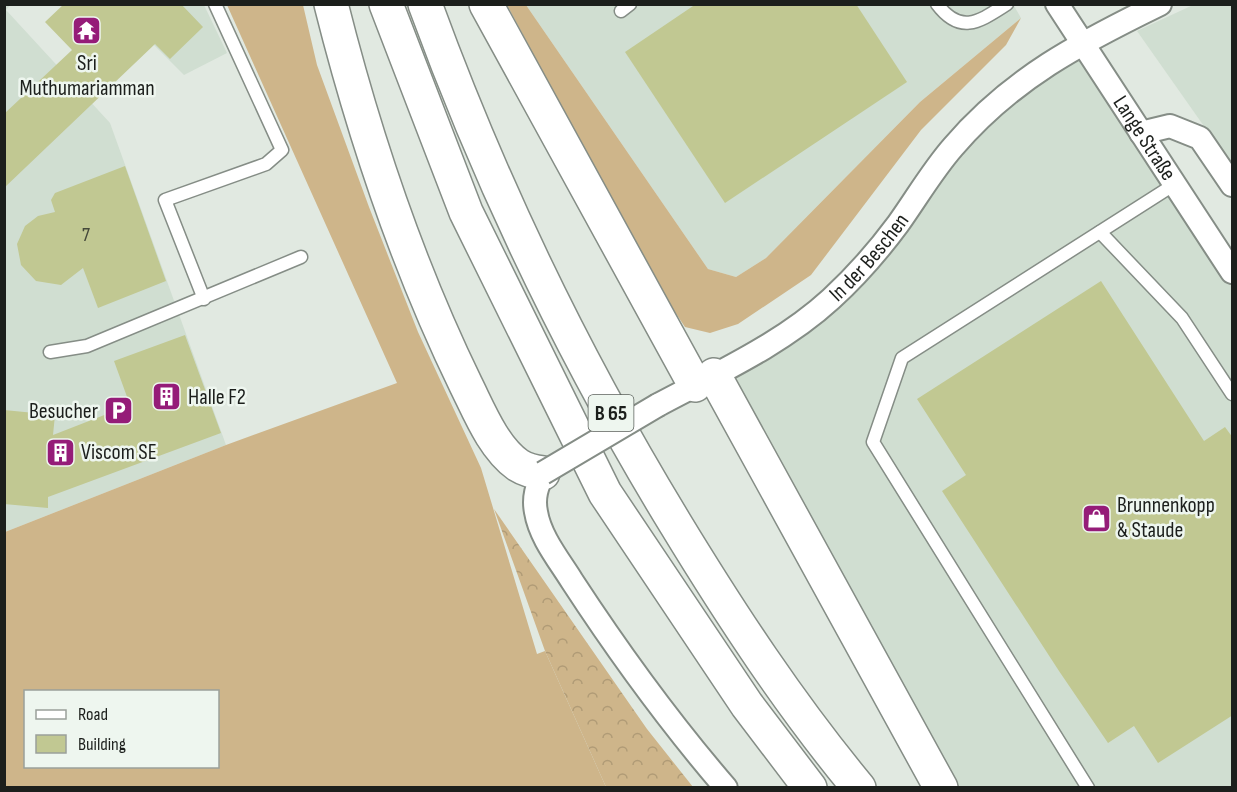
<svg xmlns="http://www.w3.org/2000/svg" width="1237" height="792" font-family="'Sofia Sans Condensed',sans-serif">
	<defs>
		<pattern id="forest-crowns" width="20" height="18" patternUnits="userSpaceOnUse" patternTransform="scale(1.5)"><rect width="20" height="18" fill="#ceb58a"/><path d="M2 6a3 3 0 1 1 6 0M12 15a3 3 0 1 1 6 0" fill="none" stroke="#b09b76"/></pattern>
	</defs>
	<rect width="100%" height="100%" fill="#e1e9e1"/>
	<g fill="#d0ded1">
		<polygon points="11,4 6,10 110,123 226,445 5,532 4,5"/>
		<polygon points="1013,4 1021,18 920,102 766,258 736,277 708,269 526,5"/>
		<polygon points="114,5 204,5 227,53 184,75"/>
		<polygon points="1193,5 1232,5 1232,166 1137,31"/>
		<polygon points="1081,43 1232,272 1232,787 941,787 714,375 798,325 930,177"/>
	</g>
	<g fill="#ceb58a" fill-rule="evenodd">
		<path d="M227,5H303L317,65L369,207L418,332L481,468L537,654L545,651L606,787L5,788V532L226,445L397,383ZM26,692H218V766H26Z"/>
		<polygon points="507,5 526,5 708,269 736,277 766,258 920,102 1021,18 1006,45 921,130 811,275 738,324 710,333 685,327 656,284"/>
	</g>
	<polygon fill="url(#forest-crowns)" points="494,509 647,729 693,787 606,787 545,651"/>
	<g fill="#c1c892">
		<polygon points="64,4 181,4 203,27 170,59 155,44 4,188 4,114 72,50 45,22"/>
		<polygon points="696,4 856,4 907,82 725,203 625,52"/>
		<polygon points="125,166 166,281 98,308 83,268 61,285 36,281 21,265 17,244 25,226 38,216 55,212 51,200 55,193"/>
		<polygon points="1101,281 1204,441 1225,427 1233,438 1233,715 1158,763 1134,726 1108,743 1059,671 942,491 966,475 917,399"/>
		<polygon points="185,335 221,433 48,497 48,508 4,504 4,410 55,415 53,435 130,405 114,361"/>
	</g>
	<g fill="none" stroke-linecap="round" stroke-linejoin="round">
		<defs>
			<g id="service">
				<path d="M937,4C961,36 980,21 1007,4"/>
				<polyline points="621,11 630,4"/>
				<polyline points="1100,232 1182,318 1232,394"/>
				<polyline points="204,299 165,200 266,164 282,150 215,4"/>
				<polyline points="50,352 87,346 301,257"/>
				<polyline points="1088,788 873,442 902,358 1175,184"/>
			</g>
			<g id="minor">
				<path id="s1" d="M1057,4L1232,272"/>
				<polyline points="1141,133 1170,126 1200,138 1232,185"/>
				<path id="s2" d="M658,405C716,374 782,344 831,299C855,277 878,251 898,224C916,199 932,171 953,147C1012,78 1080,43 1160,4"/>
				<path d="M543,473C537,487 533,497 536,512C540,537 559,560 572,581C619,653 670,723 726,788"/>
			</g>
			<g id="trunk">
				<path d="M331,4C364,135 407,264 466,385C479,411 493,447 518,465C526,470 534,472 543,473"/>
				<polyline points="386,4 466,212 605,493 747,705 810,788"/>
				<path d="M425,4C491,185 575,359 675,523C731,615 790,705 859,788"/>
				<polyline points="486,4 695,385"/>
				<polyline points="714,375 941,788"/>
			</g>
		</defs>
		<use href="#service" stroke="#858d86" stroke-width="15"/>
		<use href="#minor" stroke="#858d86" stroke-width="26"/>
		<use href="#trunk" stroke="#858d86" stroke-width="36"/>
		<use href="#service" stroke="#fff" stroke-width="12"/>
		<use href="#minor" stroke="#fff" stroke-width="22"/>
		<use href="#trunk" stroke="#fff" stroke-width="33"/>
		<defs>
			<polyline id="minor-bridge" points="543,473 658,405"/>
		</defs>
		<use href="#minor-bridge" stroke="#858d86" stroke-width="26" stroke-linecap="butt"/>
		<use href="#minor-bridge" stroke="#fff" stroke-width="22"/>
	</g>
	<defs>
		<symbol id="temple-square" viewBox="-11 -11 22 22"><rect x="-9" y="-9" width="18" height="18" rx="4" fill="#951c78" stroke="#eef6ef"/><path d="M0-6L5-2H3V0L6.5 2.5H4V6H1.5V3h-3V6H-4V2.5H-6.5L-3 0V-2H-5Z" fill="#fff"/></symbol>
		<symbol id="building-square" viewBox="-11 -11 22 22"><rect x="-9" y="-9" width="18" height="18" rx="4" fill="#951c78" stroke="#eef6ef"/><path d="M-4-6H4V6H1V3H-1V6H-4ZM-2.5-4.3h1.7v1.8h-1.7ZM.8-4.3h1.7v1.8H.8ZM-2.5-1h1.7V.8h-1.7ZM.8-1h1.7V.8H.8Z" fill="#fff"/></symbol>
		<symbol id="parking-square" viewBox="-11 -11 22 22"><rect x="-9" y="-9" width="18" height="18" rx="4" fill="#951c78" stroke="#eef6ef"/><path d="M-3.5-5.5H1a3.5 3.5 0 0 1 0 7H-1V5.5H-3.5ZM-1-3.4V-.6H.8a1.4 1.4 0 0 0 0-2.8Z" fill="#fff"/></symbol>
		<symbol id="shop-square" viewBox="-11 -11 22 22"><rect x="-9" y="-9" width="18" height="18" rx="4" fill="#951c78" stroke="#eef6ef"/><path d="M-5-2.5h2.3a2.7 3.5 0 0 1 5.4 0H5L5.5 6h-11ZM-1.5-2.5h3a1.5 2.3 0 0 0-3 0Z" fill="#fff"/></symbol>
	</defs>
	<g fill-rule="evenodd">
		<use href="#temple-square" x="70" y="14" width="33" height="33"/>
		<use href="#building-square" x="150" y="380" width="33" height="33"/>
		<use href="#parking-square" x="102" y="394" width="33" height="33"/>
		<use href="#building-square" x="44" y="436" width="33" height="33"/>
		<use href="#shop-square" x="1080" y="502" width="33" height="33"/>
	</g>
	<g text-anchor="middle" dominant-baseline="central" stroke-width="5" stroke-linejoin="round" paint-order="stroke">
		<g font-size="20" fill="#45493a">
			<text x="86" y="235">7</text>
		</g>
		<rect fill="#eef6ef" stroke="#5b605b" stroke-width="1.5" x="588.5" y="395" width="45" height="36" rx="4.5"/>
		<g font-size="21" font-weight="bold" fill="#1c1f1c">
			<text x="611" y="413">B 65</text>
		</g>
		<g font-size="22" fill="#1c1f1c" stroke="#eef6ef" text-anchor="start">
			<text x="87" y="63" text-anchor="middle">Sri<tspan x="87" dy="25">Muthumariamman</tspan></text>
			<text x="188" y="397">Halle F2</text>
			<text x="98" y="411" text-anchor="end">Besucher</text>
			<text x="81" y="452">Viscom SE</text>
			<text x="1117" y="505">Brunnenkopp<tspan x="1117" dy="25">&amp; Staude</tspan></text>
		</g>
		<g font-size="22" fill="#1c1f1c" stroke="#eef6ef">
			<text stroke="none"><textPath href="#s1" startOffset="160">Lange Straße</textPath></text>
			<text stroke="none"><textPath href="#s2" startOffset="260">In der Beschen</textPath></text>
		</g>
	</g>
	<rect width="1237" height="792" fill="none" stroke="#1c1f1c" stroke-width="12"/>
	<rect x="24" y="690" width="195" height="78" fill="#eef6ef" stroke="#9aa09b" stroke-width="1.5"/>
	<rect x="36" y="710" width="30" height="9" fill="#ffffff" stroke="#9aa09b" stroke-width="1.5"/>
	<text x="78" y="720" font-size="18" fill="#1c1f1c">Road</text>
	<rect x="36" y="735" width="30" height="18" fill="#c1c892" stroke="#9aa09b" stroke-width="1.5"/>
	<text x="78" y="750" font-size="18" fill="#1c1f1c">Building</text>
</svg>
